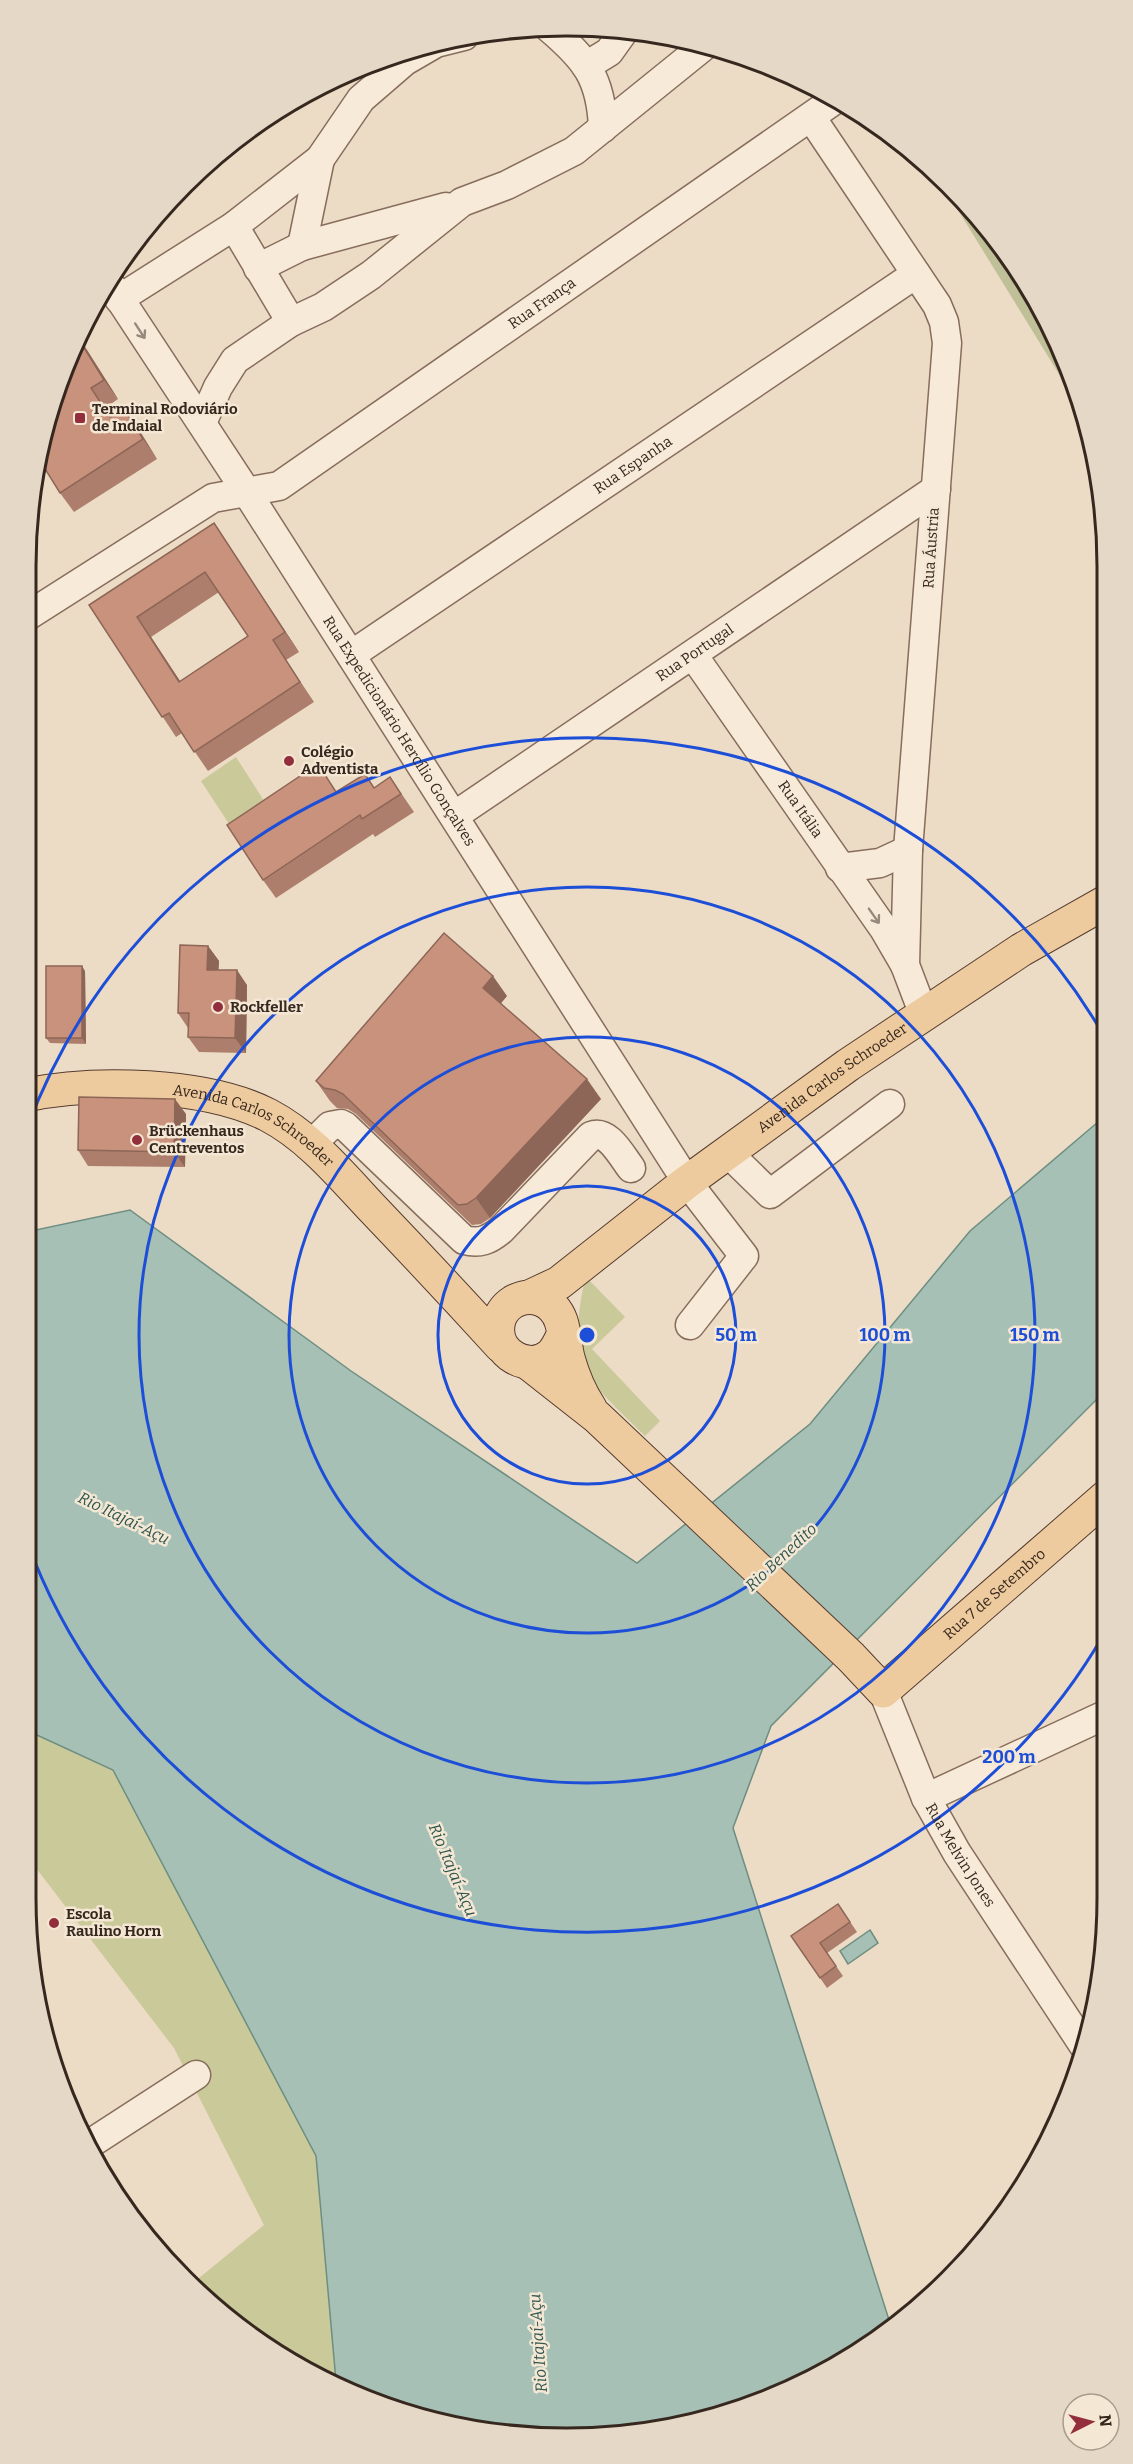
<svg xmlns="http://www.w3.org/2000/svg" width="1133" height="2464" font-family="Bitter,serif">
	<rect width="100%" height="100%" fill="#ecdbc5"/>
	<g fill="#cac999">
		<polygon points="236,757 268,807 233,830 201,781"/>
		<path d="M586,1277L625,1317L592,1349L660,1421L645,1436C632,1423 597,1391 590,1377C574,1345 577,1310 586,1277Z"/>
		<polygon points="26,1730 113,1770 316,2156 336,2381 296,2366 194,2282 264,2225 174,2048 26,1855"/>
	</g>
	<polygon fill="#bfbf98" points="942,184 995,237 1066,359 1078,405"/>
	<g fill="#a6c0b5" stroke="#6d8e82" stroke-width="1.5">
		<polygon points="1105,1116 1106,1390 771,1726 733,1828 890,2323 837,2366 740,2410 637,2434 461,2428 336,2381 316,2156 113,1770 26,1730 26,1232 130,1210 351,1371 637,1563 810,1424 970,1231"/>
		<polygon points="870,1930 878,1943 848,1964 840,1951"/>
	</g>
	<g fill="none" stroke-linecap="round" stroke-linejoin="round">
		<defs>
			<g id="minor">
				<path d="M548,27C586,59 601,78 603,128"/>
				<polyline points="586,66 609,52 624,31"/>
				<polyline points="811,117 937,305 944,322 947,343 908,850 905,965 924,1015"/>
				<polyline points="234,226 291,322 323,307 371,275 462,202 507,185 574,151 704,46"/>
				<polyline points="302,246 320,159"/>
				<polyline points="258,268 302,246 446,207"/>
				<path id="s1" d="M108,281L246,491L687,1182L744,1256L690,1325"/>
				<polyline points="119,299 234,226 320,159 361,99 405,61 436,43 464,36"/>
				<polyline points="202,423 218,387 235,360 291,322"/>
				<path id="s2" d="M26,617L213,498L279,486L833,101"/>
				<path id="s3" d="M351,655L916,274"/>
				<path id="s4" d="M693,655L884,929L905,965"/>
				<path id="s5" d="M454,816L936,489"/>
				<polyline points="840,868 880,863 908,850"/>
				<path d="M312,1144L330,1126L341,1124L345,1126L464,1240C480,1244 489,1240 501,1230L591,1136C608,1129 621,1155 631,1168"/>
				<polyline points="728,1153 770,1194 890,1104"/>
				<path id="s6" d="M883,1691L926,1798L957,1853L1084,2046"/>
				<polyline points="926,1798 1107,1714"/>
				<polyline points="88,2145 196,2075"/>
			</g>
			<g id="major">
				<path id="s7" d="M26,1095C94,1081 205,1083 268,1115C310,1137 341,1175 373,1209C416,1254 459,1300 501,1346"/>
				<path id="s8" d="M529,1297L559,1283L687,1182L848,1065L1021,950L1104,903"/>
				<path d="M563,1335C560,1342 557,1349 551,1355C528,1374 494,1353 498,1325C499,1316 505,1307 513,1302C532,1291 554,1301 561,1321C565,1333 565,1346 568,1358C573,1376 580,1393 590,1408"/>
				<path id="s9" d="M527,1362L597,1417L851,1657L883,1691L1106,1497"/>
			</g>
		</defs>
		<use href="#minor" stroke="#876d5c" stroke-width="31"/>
		<use href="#major" stroke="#553c30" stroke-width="35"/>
		<use href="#minor" stroke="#f7ead8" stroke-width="28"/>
		<use href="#major" stroke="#eecb9e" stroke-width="33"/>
	</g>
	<g fill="#ad7e6b" fill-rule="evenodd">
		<polygon points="79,337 118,399 105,408 111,417 124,409 157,459 74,512 60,493"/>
		<path d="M214,523L299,652L286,660L314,702L208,771L182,733L176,737L89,605ZM219,592L248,636L180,681L151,637Z"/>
		<polygon points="390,777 414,812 375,837 373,834 276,898 263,880 337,792 375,787"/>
		<polygon points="208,946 219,961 218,970 247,985 246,1053 199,1052 188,1037 188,1028 178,1013"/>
		<polygon points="85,971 86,1044 50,1043 46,1038"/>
		<polygon points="507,996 501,1003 601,1099 490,1218 481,1224 472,1225 356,1114 348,1109 337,1108 330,1101 316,1081"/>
		<polygon points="186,1114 185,1167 88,1166 78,1150"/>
		<polygon points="838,1904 857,1932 827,1953 843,1976 827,1988 791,1936"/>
	</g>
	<g fill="#8d6657">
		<polygon points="79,337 79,338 118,399 104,380 78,338"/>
		<polygon points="91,388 105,408 124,437 110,417"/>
		<polygon points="124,409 138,428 157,459 143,439"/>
		<polygon points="214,523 227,543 299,652 285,632"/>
		<polygon points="137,617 151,637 193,701 179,682"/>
		<polygon points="208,946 219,961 218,985 207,970"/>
		<polygon points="82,966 85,971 86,1044 82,1038"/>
		<polygon points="237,970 247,985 246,1053 235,1038"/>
		<polygon points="493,976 507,996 497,1008 483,988"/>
		<polygon points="587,1079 601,1099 490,1218 476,1198"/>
		<polygon points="175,1099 186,1114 185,1167 174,1152"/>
	</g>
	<g fill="#c9927c" stroke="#8d6657" stroke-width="1.5" fill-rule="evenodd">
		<polygon points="78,338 104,380 91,388 110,417 124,409 143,439 60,493 37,456 67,360"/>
		<path d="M214,523L285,632L273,640L300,682L194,752L169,713L162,717L89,605ZM205,572L248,636L179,682L137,617Z"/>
		<polygon points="318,764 336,792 365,774 374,788 390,777 401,794 362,819 360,815 263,880 227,825"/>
		<polygon points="444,933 493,976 483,988 587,1079 476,1198 467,1204 458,1205 343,1094 335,1090 324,1088 316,1081"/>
		<polygon points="180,945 208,946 207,970 237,970 235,1038 188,1037 189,1013 178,1013"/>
		<rect x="46" y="966" width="36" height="72"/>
		<polygon points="79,1097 175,1099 174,1152 78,1150"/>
		<polygon points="838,1904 850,1922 820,1943 836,1966 820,1978 791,1936"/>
	</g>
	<defs><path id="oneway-shaft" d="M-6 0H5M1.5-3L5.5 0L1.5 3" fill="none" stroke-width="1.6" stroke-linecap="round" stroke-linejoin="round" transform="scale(1.5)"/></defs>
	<g stroke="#97897c">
		<use href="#oneway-shaft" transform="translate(140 331) rotate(57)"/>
		<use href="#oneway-shaft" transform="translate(874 916) rotate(55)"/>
	</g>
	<g fill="none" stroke="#1d4ed8" stroke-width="3">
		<circle cx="587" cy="1335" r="149"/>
		<circle cx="587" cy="1335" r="298"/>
		<circle cx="587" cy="1335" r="448"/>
		<path d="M1104 1634A597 597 0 0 1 26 1539M26 1131A597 597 0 0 1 1104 1036"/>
	</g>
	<g fill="#932e3c" stroke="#f4e7d4" stroke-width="2">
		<rect x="74" y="412" width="12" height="12" rx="3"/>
		<circle cx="289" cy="761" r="6"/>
		<circle cx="218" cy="1007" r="6"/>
		<circle cx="137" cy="1140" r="6"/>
		<circle cx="54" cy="1923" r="6"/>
	</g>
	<g text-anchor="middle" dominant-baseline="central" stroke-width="5" stroke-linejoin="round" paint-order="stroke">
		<g font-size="15" fill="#37281f" stroke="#f4e7d4">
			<text stroke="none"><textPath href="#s2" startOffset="609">Rua França</textPath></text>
			<text stroke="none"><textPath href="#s3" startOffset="340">Rua Espanha</textPath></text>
			<text transform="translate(931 548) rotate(-86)">Rua Áustria</text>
			<text stroke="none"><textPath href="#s5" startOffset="291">Rua Portugal</textPath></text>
			<text stroke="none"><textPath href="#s1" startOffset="536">Rua Expedicionário Hercílio Gonçalves</textPath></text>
			<text stroke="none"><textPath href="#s4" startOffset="188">Rua Itália</textPath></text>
			<text stroke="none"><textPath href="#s8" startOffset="375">Avenida Carlos Schroeder</textPath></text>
			<text stroke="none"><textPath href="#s7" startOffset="237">Avenida Carlos Schroeder</textPath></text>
			<text stroke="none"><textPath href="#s9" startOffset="633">Rua 7 de Setembro</textPath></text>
			<text stroke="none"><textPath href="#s6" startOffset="182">Rua Melvin Jones</textPath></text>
		</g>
		<g font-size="15" font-weight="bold" fill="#37281f" stroke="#f4e7d4" text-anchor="start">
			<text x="92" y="409">Terminal Rodoviário<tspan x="92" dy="17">de Indaial</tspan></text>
			<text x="301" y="752">Colégio<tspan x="301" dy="17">Adventista</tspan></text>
			<text x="230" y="1007">Rockfeller</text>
			<text x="149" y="1131">Brückenhaus<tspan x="149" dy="17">Centreventos</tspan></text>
			<text x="66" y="1914">Escola<tspan x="66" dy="17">Raulino Horn</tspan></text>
		</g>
		<g font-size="16" font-style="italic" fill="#2f564f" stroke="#f4e7d4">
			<text transform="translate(124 1518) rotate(26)">Rio Itajaí-Açu</text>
			<text transform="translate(781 1557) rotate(-43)">Rio Benedito</text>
			<text transform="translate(453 1870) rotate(67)">Rio Itajaí-Açu</text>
			<text transform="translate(538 2343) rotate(-94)">Rio Itajaí-Açu</text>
		</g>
	</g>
	<path d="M0 0H1133V2464H0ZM566 36H567A530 530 0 0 1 1097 566V1898A530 530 0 0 1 567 2428H566A530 530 0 0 1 36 1898V566A530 530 0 0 1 566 36Z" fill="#e5d8c6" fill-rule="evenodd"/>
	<path fill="none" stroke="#37281f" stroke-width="3" d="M566 36H567A530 530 0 0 1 1097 566V1898A530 530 0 0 1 567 2428H566A530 530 0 0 1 36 1898V566A530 530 0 0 1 566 36Z"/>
	<circle cx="587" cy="1335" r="9" fill="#1d4ed8" stroke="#f4e7d4" stroke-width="3"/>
	<g font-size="18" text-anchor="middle" font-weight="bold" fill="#1d4ed8" stroke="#f4e7d4" stroke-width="5" stroke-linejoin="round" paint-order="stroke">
		<text x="736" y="1341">50 m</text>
		<text x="885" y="1341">100 m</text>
		<text x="1035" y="1341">150 m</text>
		<text x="1009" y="1763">200 m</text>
	</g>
	<g transform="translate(1091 2422) rotate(84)"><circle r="28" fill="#f4e7d4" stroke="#a89b8c" stroke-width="1.5"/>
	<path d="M0-4.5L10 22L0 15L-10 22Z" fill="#932e3c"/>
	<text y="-9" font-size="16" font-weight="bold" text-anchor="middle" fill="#37281f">N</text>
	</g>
</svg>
